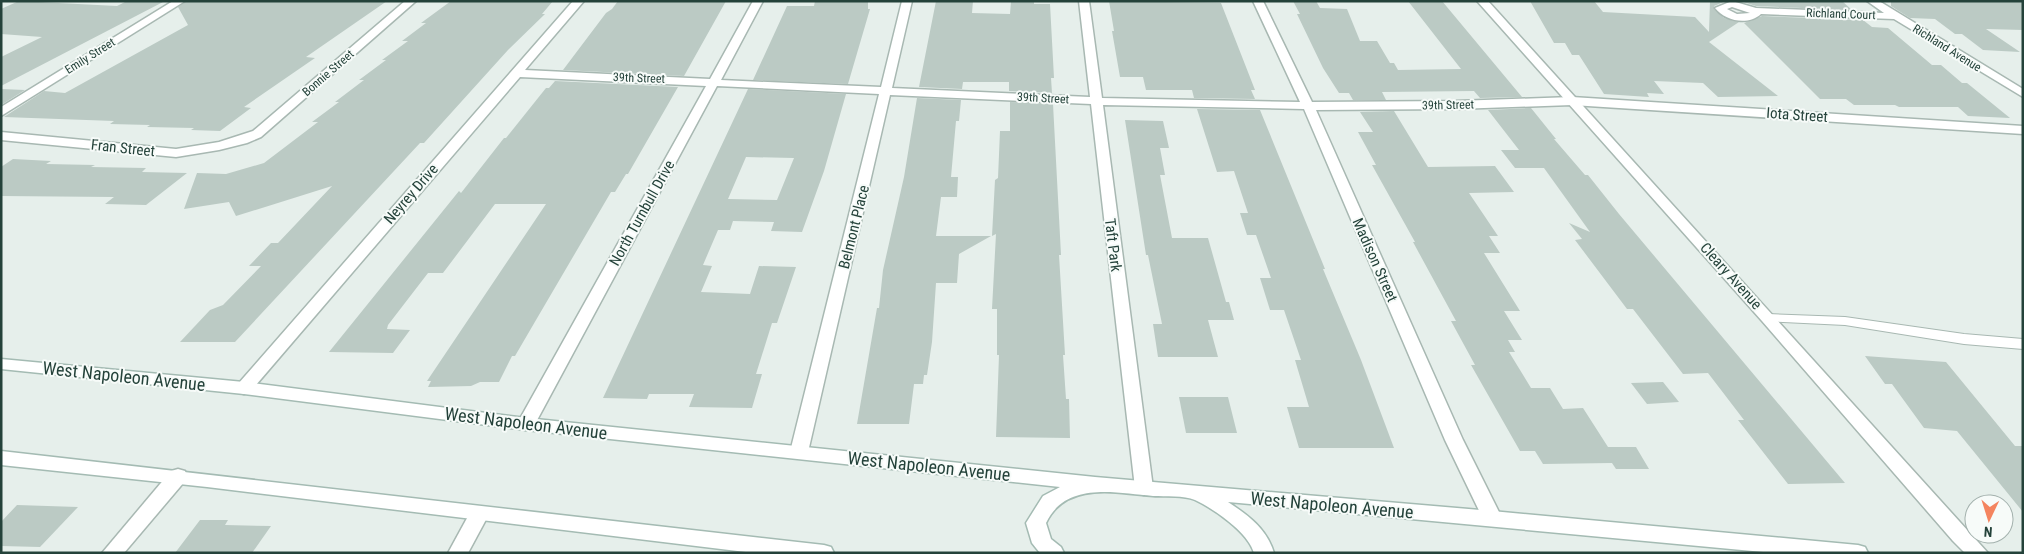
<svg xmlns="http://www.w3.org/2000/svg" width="2024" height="554" font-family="'Roboto Condensed',sans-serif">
	<rect width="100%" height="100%" fill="#e6efeb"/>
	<g fill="#bbcac4" fill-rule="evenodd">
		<polygon points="19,1 117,6 127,1 163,2 1,86 1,57 42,37 1,34 1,9"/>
		<polygon points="187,1 387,1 306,57 315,58 244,107 251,108 220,131 191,130 194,128 147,127 150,125 110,124 114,121 4,117 44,91 65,93 188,25 178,7"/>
		<polygon points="451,1 553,1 542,14 545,14 508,50 424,143 420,143 235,342 180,342 210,310 223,305 261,266 249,266 271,243 278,243 332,186 236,216 229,202 184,209 197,173 226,174 264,163 318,122 312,122 339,102 335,102 364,80 359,80 386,60 382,60 408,41 402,41 426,23 421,23"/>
		<polygon points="618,1 726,1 684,76 563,70 606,13 612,9"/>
		<polygon points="815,1 868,1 868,9 870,9 848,84 753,80 787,6 814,6"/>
		<polygon points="936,1 973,1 972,13 1010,14 1011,1 1034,1 1034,4 1050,4 1054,78 1051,78 1052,93 1009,91 1009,82 963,82 962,89 919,87"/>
		<polygon points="1109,1 1221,3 1255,90 1251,90 1255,99 1194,98 1192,90 1146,90 1143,77 1120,77 1112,31 1114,31"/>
		<polygon points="1293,1 1316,1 1320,8 1347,9 1360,41 1377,41 1390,63 1394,63 1398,70 1461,69 1408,1 1442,1 1522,97 1480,98 1474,91 1382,92 1386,100 1353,100 1349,93 1339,93 1323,68 1297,14 1300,14"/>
		<polygon points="1530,1 1594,1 1603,12 1695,17 1709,32 1710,1 1726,1 1714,6 1714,9 1724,18 1739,22 1709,42 1778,96 1718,97 1703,83 1654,81 1664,94 1647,93 1649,97 1604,94 1579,55 1572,55 1565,43 1554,43"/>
		<polygon points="1740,1 1842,1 1852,10 1756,6"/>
		<polygon points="1891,1 2023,1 2023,30 1986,29 2020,52 1983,50 1962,34 1955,34 1935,19 1910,18 1891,6"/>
		<polygon points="1762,16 1863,20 1872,27 1888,28 1932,65 1941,65 1962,83 1967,83 2010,118 1968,116 1958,107 1899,107 1895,105 1854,105 1846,99 1820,99 1744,23"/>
		<polygon points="555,81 678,87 628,174 626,174 615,192 611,192 536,320 515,356 512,356 499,382 480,382 471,386 428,387 431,381 427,381 546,204 495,204 443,273 428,273 388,325 387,329 410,330 393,353 329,352 459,191 461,193 504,138 506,138 546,88 549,88"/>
		<polygon points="1,89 25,90 1,105"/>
		<path d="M748,89L846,94L824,171L802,232L771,231L774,222L733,221L730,230H718L703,265L712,266L701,292L750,294L759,266L796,267L777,323H772L756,374H762L752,408L689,407L694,394H649L647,399L603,398ZM746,157L794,158L777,200L728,199Z"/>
		<polygon points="917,98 961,100 959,121 956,121 951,177 958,177 957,197 941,197 936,236 991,236 959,254 957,283 936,283 932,342 927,375 924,375 923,384 914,384 909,424 857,424 877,308 879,308 883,270 904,177"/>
		<polygon points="1010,102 1053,104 1061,255 1059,255 1065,355 1063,355 1066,399 1069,399 1070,438 996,437 999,355 997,355 997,309 992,309 996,234 992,236 995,180 998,178 1000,131 1010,131"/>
		<polygon points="1531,108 1556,139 1554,139 1585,175 1588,175 1619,214 1845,483 1788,484 1738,420 1744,420 1708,373 1683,374 1633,309 1627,309 1575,240 1582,239 1569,223 1590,232 1544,168 1515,168 1501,150 1519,150 1488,110"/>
		<polygon points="1197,109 1260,110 1325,269 1323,269 1361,360 1394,448 1299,448 1287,407 1309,407 1295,360 1301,360 1284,310 1270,310 1260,278 1271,278 1256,235 1247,235 1240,213 1248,213 1234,171 1217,172"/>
		<polygon points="1394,111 1428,167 1495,166 1514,192 1469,193 1498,236 1489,236 1500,253 1484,253 1520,311 1504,311 1522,340 1508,340 1515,352 1509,352 1531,388 1550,388 1563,409 1583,408 1608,447 1636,447 1649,469 1616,469 1612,463 1543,464 1535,451 1520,451 1471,365 1475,365 1451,321 1456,321 1413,242 1415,242 1372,165 1376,165 1358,132 1373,132 1360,112"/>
		<polygon points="1125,120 1163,121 1169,148 1160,148 1165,175 1160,175 1172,238 1208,238 1226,302 1229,302 1234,320 1208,320 1218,357 1158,357 1153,324 1162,324 1148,255 1146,255"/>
		<polygon points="13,159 51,161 46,164 95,165 91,167 146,168 142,172 187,173 146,205 105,204 114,197 1,196 1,167"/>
		<polygon points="1865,356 1946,362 2015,446 2023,446 2023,512 1957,431 1924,428 1892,384 1885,384"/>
		<polygon points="1663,382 1679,402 1647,404 1631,383"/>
		<polygon points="1179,397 1228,397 1237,433 1186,433"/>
		<polygon points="17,505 78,507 40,547 1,546 1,522"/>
		<polygon points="200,520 228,520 225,525 271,526 252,553 175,553"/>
	</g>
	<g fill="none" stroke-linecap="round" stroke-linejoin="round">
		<defs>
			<polygon id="service" points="1768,314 1845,317 1964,334 2023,339 2023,349 1964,344 1845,325 1763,321 1761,318 1763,315"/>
			<g id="minor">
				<polygon points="173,1 185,1 1,116 1,107"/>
				<polygon points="405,1 416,1 261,137 247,143 219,150 176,157 1,140 1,132 176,149 219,142 253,131"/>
				<polygon points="573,1 584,1 525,70 710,79 753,1 763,1 721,80 881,87 902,1 912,1 892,88 1090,97 1079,1 1089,1 1102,98 1300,102 1253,1 1263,1 1312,102 1456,101 1572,97 2023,126 2023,134 1572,105 1456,109 1316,110 1463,440 1502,518 1499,523 1492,525 1485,523 1445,440 1304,109 1103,105 1153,488 1151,493 1144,495 1137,493 1135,488 1091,104 890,95 808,452 805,457 799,458 793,457 790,452 879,94 717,86 535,424 532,428 526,430 520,428 517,424 706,86 520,77 250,392 244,394 238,392 235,388 238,384"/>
				<path d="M1732,1L1756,8L1884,13L1867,1H1879L2023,89V97L1894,19L1761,14C1748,26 1725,21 1715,8ZM1732,7L1750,13L1737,14L1727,9Z"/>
				<polygon points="178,469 185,471 187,476 185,481 124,553 102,553 171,471"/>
				<polygon points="479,507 486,509 489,514 468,553 448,553 472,509"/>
			</g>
			<polygon id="tertiary" points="1477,1 1488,1 1988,553 1965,553 1953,541 1762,321"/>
			<g id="secondary">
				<path d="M1,359L244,382L526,418L1095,477L1492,511L1858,545L1865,547L1868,553H1774L1228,502C1248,515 1267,529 1274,553H1254C1248,532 1214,509 1195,500C1184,495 1165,497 1153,496C1115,493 1066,481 1046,523L1051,539L1061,547L1064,553H1040L1032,543L1026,523L1043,496L1060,487L526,430L244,394L1,369Z"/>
				<polygon points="1,451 824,545 831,547 834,553 754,553 207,487 1,465"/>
			</g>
		</defs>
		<use href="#service" stroke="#a8b8b2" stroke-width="2"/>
		<use href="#minor" stroke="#a8b8b2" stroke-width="3"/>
		<use href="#tertiary" stroke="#a8b8b2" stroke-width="3"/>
		<use href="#secondary" stroke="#a4bbb3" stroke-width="3"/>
		<use href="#service" fill="#fff" fill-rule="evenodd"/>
		<use href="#minor" fill="#fff" fill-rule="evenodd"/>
		<use href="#tertiary" fill="#fff" fill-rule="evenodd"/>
		<use href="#secondary" fill="#fff" fill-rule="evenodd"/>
	</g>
	<g text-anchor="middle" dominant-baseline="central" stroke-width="4" stroke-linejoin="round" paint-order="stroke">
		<g font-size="12" fill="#24423a" stroke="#f7fbf9">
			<text transform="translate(1841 14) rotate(2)">Richland Court</text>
			<text transform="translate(1947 48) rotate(32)">Richland Avenue</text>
			<text transform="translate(90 56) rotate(-32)">Emily Street</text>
			<text transform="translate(328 73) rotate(-41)">Bonnie Street</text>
			<text transform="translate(639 78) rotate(2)">39th Street</text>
			<text transform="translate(1043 98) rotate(3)">39th Street</text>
			<text transform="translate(1448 105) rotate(-1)">39th Street</text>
		</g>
		<g font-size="15" fill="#24423a" stroke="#f7fbf9">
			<text transform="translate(1797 115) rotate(4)">Iota Street</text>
			<text transform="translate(123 148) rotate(6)">Fran Street</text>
			<text transform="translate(411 194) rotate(-49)">Neyrey Drive</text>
			<text transform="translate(642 213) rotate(-61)">North Turnbull Drive</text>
			<text transform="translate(854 227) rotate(-76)">Belmont Place</text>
			<text transform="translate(1113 245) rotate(83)">Taft Park</text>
			<text transform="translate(1375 260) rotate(66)">Madison Street</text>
			<text transform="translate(1731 276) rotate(48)">Cleary Avenue</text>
		</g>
		<g font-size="18" fill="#24423a" stroke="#f7fbf9">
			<text transform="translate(124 376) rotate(6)">West Napoleon Avenue</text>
			<text transform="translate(526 423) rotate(7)">West Napoleon Avenue</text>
			<text transform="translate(929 466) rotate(6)">West Napoleon Avenue</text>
			<text transform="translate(1332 505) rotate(5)">West Napoleon Avenue</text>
		</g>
	</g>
	<rect width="2024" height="554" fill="none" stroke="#24423a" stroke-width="5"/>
	<g transform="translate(1989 519) rotate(184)"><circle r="24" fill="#f7fbf9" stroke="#a3b1ad"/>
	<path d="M0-4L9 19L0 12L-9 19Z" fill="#f4845f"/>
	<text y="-8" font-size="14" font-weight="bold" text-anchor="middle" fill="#24423a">N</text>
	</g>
</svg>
